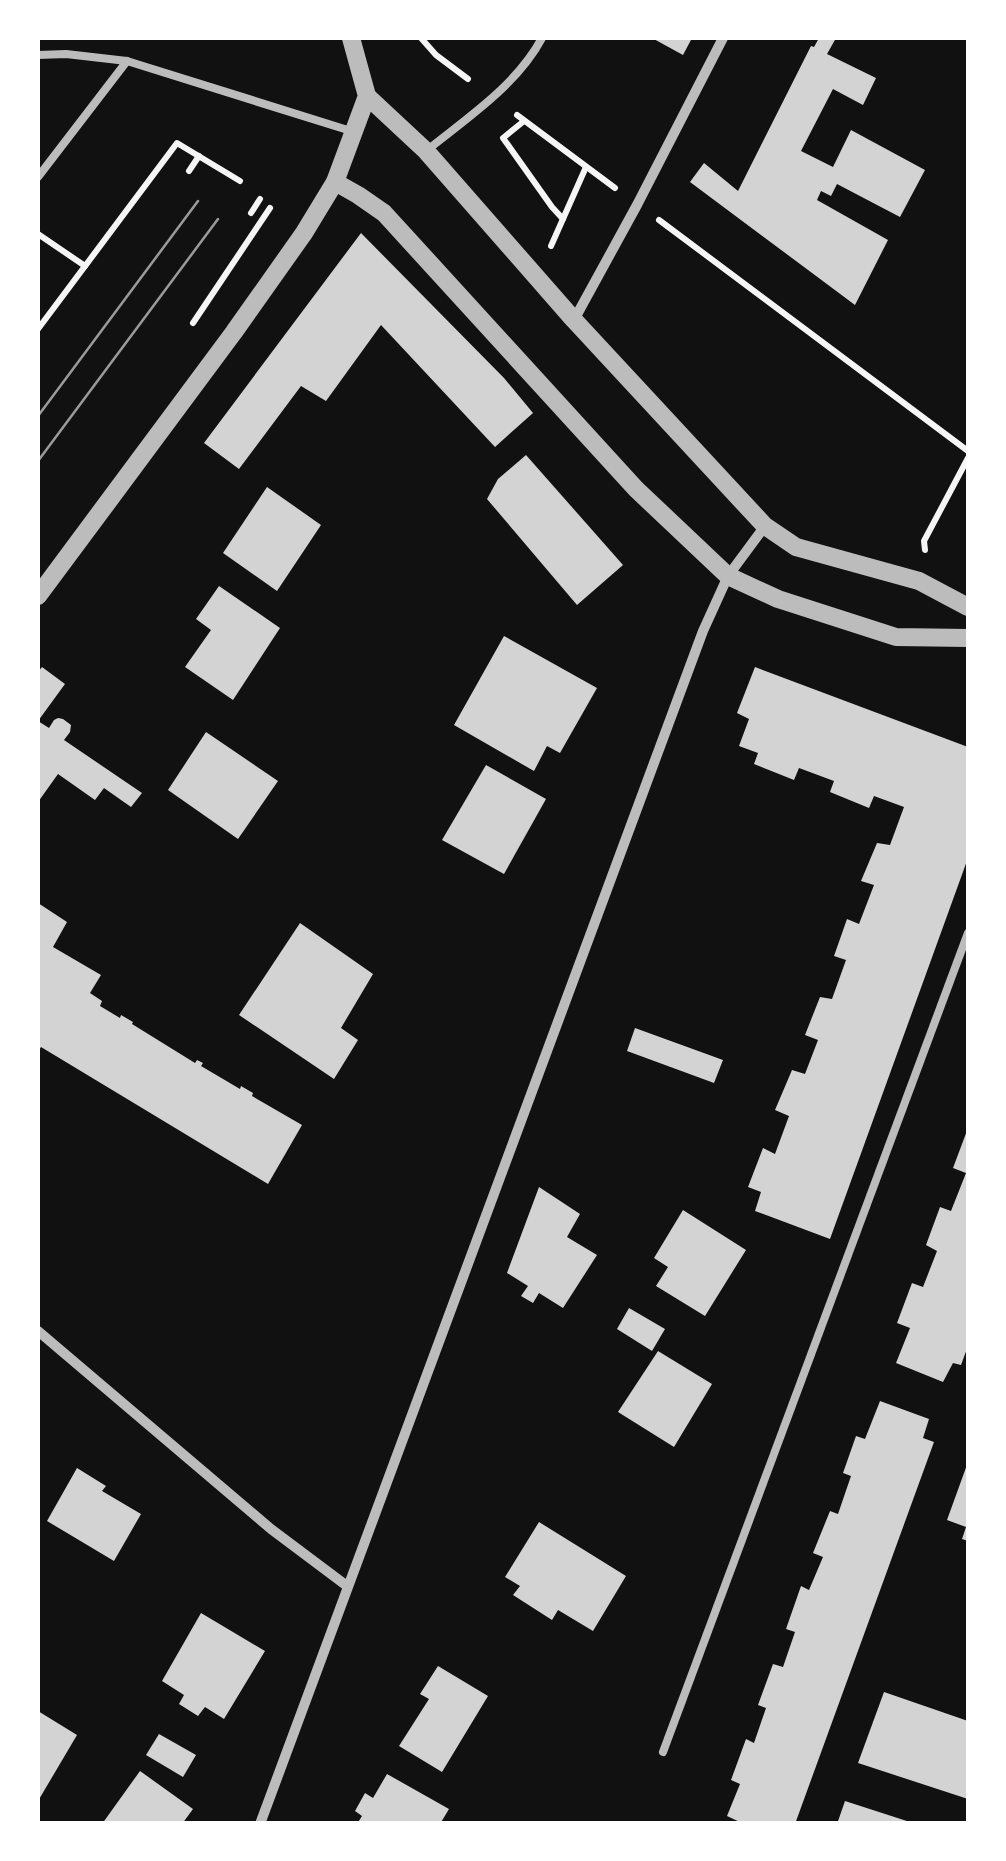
<svg xmlns="http://www.w3.org/2000/svg" width="1006" height="1861" font-family="Barlow,sans-serif">
	<rect width="100%" height="100%" fill="#111"/>
	<g fill="#d3d3d3">
		<polygon points="652,38 692,38 683,55"/>
		<polygon points="819,38 836,38 827,54 876,78 863,105 833,89 801,151 833,167 851,130 925,170 900,217 837,184 831,196 821,191 817,200 888,240 855,305 690,182 704,163 738,191 811,46 814,47"/>
		<polygon points="361,233 504,378 533,413 495,447 381,325 326,401 301,386 239,469 204,443"/>
		<polygon points="526,455 623,565 577,605 487,499 498,479"/>
		<polygon points="267,487 321,525 277,591 223,553"/>
		<polygon points="219,586 280,628 233,700 185,667 211,630 196,619"/>
		<polygon points="504,636 597,688 560,753 547,746 534,771 454,725"/>
		<polygon points="42,667 65,684 38,721 49,728 54,720 58,718 63,719 71,725 70,732 64,740 142,793 131,807 104,788 95,800 58,774 38,802 38,672"/>
		<polygon points="755,667 968,747 968,858 830,1239 755,1211 761,1192 748,1187 763,1148 775,1154 789,1116 775,1110 792,1070 805,1074 818,1040 805,1035 820,997 832,999 846,960 834,956 847,919 859,924 874,885 861,881 877,843 890,845 904,807 874,796 869,808 830,792 834,781 799,768 794,780 754,764 758,753 739,746 749,719 737,713"/>
		<polygon points="206,732 278,781 238,839 168,790"/>
		<polygon points="486,765 546,799 504,874 442,840"/>
		<polygon points="38,903 67,922 53,947 101,975 90,993 102,1001 100,1006 120,1018 121,1015 133,1022 132,1024 195,1063 197,1060 203,1063 201,1066 240,1089 241,1086 253,1093 252,1096 302,1125 268,1184 41,1047 38,1052"/>
		<polygon points="300,923 373,974 341,1028 358,1040 334,1079 239,1015"/>
		<polygon points="635,1028 723,1060 714,1083 627,1051"/>
		<polygon points="968,1128 968,1346 961,1365 953,1363 943,1382 896,1363 910,1328 897,1323 912,1283 923,1287 937,1251 926,1245 940,1207 951,1211 966,1173 953,1168"/>
		<polygon points="539,1187 580,1214 567,1237 597,1255 563,1308 539,1293 533,1303 521,1296 528,1286 507,1273"/>
		<polygon points="683,1210 746,1250 705,1316 656,1286 668,1267 654,1258"/>
		<polygon points="629,1308 665,1329 652,1351 617,1329"/>
		<polygon points="658,1351 712,1384 674,1447 618,1412"/>
		<polygon points="880,1401 929,1419 923,1438 934,1442 795,1824 744,1824 727,1816 740,1784 731,1780 746,1739 754,1743 766,1708 758,1705 773,1664 783,1667 795,1632 786,1629 801,1586 809,1590 823,1557 813,1553 830,1511 838,1514 851,1476 843,1473 856,1436 865,1439"/>
		<polygon points="968,1462 968,1541 962,1539 966,1527 947,1520"/>
		<polygon points="77,1468 106,1486 102,1491 141,1514 114,1561 47,1521"/>
		<polygon points="539,1522 626,1576 593,1631 558,1610 552,1620 513,1595 520,1586 505,1577"/>
		<polygon points="201,1613 265,1651 224,1719 205,1707 198,1716 179,1704 184,1695 162,1681"/>
		<polygon points="438,1666 488,1696 442,1772 399,1746 429,1699 420,1694"/>
		<polygon points="884,1692 968,1721 968,1799 858,1763"/>
		<polygon points="38,1711 77,1735 38,1801"/>
		<polygon points="159,1734 196,1755 183,1777 146,1755"/>
		<polygon points="140,1771 193,1809 182,1824 102,1824"/>
		<polygon points="387,1774 449,1809 440,1824 357,1824 362,1816 355,1811 365,1793 373,1798"/>
		<polygon points="845,1801 913,1823 913,1824 837,1824"/>
	</g>
	<g fill="none" stroke-linecap="round" stroke-linejoin="round">
		<g stroke="#f5f5f5" stroke-width="6">
			<polyline points="421,38 436,55 468,79"/>
			<polyline points="517,115 615,188"/>
			<polyline points="524,121 503,138 552,207 563,219"/>
			<polyline points="189,171 199,156"/>
			<polyline points="251,213 260,199"/>
			<polyline points="659,220 968,451"/>
			<polyline points="38,234 85,266"/>
			<polyline points="551,246 586,167"/>
			<polyline points="193,323 270,208"/>
			<polyline points="38,329 177,143 240,181"/>
			<polyline points="925,550 924,541 968,458"/>
		</g>
		<g stroke="#bcbcbc" stroke-width="8">
			<polyline points="38,55 66,54 127,61 351,131"/>
			<path d="M426,151C467,118 517,85 542,38"/>
			<polyline points="38,177 127,61"/>
			<polyline points="663,1752 968,933"/>
		</g>
		<g stroke="#bcbcbc" stroke-width="10">
			<polyline points="574,320 637,205 723,38"/>
			<polyline points="38,1331 271,1529 347,1586"/>
			<polyline points="260,1824 703,631 728,576 765,526"/>
		</g>
		<g stroke="#bcbcbc" stroke-width="18">
			<polyline points="367,96 426,151 574,320 765,526 796,547 919,581 968,607"/>
			<polyline points="335,182 358,195 384,213 636,489 728,576 778,599 896,637 968,638"/>
			<polyline points="38,596 234,332 304,233 335,182 367,96 351,38"/>
		</g>
		<g stroke="#9a9a9a" stroke-width="2.5">
			<polyline points="38,416 198,201"/>
			<polyline points="38,461 218,219"/>
		</g>
	</g>
	<rect width="1006" height="1861" fill="none" stroke="#ffffff" stroke-width="80"/>
</svg>
